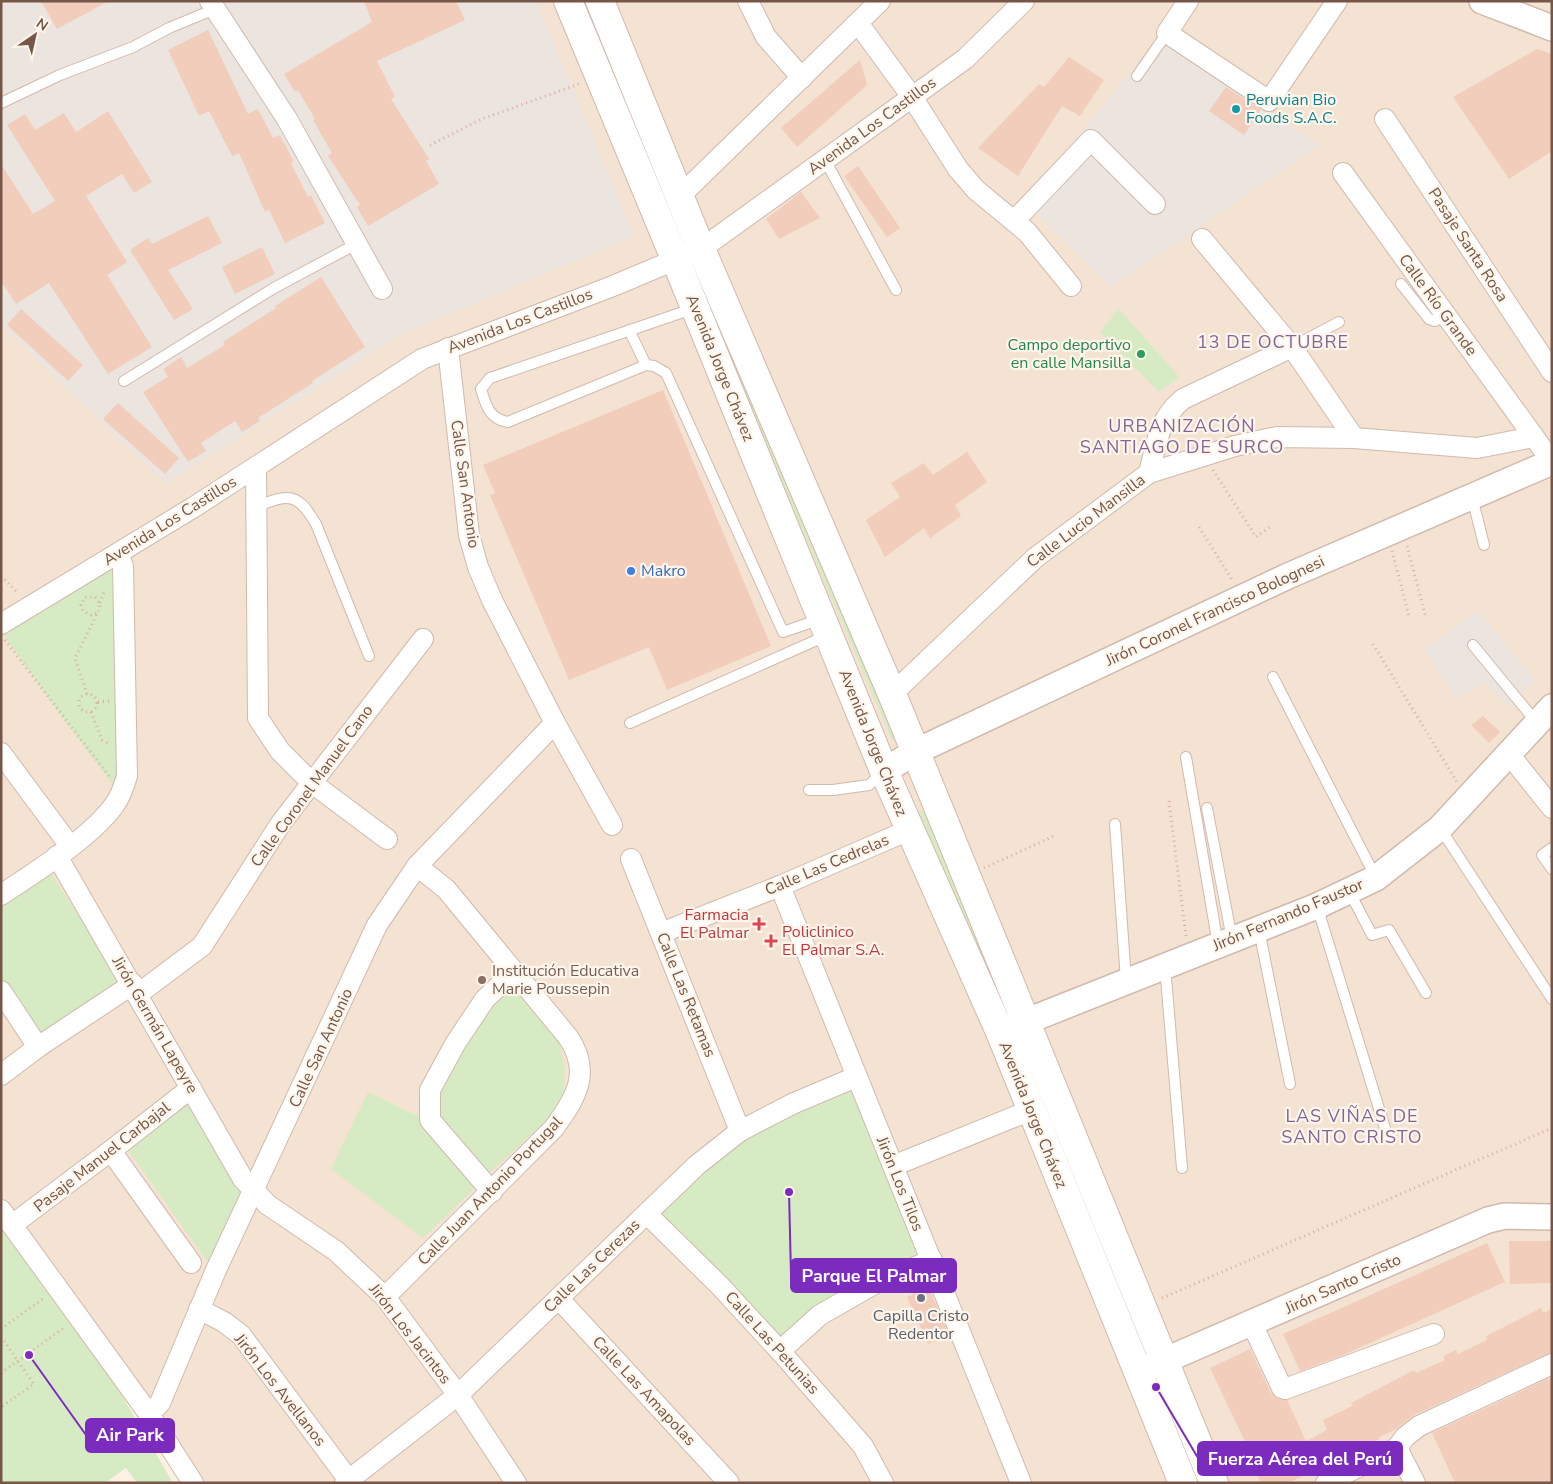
<svg xmlns="http://www.w3.org/2000/svg" width="1553" height="1484" font-family="'Nunito Sans',sans-serif">
	<rect width="100%" height="100%" fill="#fdf1e4"/>
	<polygon fill="#f4e2d3" points="1,1 1552,1 1552,1483 184,1483 138,1407 1,1215"/>
	<g fill="#ece4df">
		<polygon points="1,1 536,1 634,236 402,334 166,484 1,325"/>
		<polygon points="1159,37 1319,145 1111,287 1024,202"/>
		<polygon points="1478,611 1535,680 1510,707 1484,683 1456,698 1424,650"/>
	</g>
	<g fill="#d6eac3">
		<polygon points="701,269 898,739 892,740 692,272"/>
		<polygon points="1119,309 1179,377 1159,392 1100,332"/>
		<polygon points="104,568 113,569 121,767 114,786 61,716 3,634"/>
		<polygon points="923,810 1009,1009 994,1005 912,815"/>
		<polygon points="49,871 125,984 39,1041 1,985 1,903"/>
		<polygon points="515,982 558,1038 565,1068 564,1092 549,1118 487,1175 438,1122 437,1095 482,1012"/>
		<polygon points="848,1088 856,1091 924,1249 862,1281 782,1340 729,1281 655,1215 700,1169 754,1129"/>
		<polygon points="368,1092 425,1120 478,1185 423,1238 331,1169"/>
		<polygon points="189,1094 244,1188 212,1268 126,1147"/>
		<polygon points="1,1228 114,1382 173,1483 137,1483 126,1468 105,1483 1,1483"/>
	</g>
	<g fill="#f2cdbc">
		<polygon points="41,1 109,1 57,29"/>
		<polygon points="364,1 456,1 465,20 377,61 395,97 391,99 429,159 426,161 439,184 368,226 357,207 360,205 328,156 332,153 313,120 315,119 298,90 295,92 284,74 372,22"/>
		<polygon points="208,30 248,114 258,109 273,138 280,135 294,162 291,163 308,197 311,195 325,223 285,243 269,210 265,212 239,153 232,156 209,111 199,116 168,50"/>
		<polygon points="1537,49 1552,54 1552,151 1509,179 1453,97"/>
		<polygon points="1069,57 1104,80 1080,116 1062,106 1018,176 978,148 1039,84 1044,87"/>
		<polygon points="860,60 867,85 797,147 781,128"/>
		<polygon points="1226,87 1261,110 1244,135 1209,111"/>
		<polygon points="108,111 152,182 134,193 122,174 86,196 127,262 107,275 152,347 108,374 49,283 16,304 1,281 1,164 33,214 55,201 7,125 25,114 35,130 64,113 76,132"/>
		<polygon points="858,166 900,228 887,237 844,176"/>
		<polygon points="801,192 820,218 779,239 766,219"/>
		<polygon points="208,216 222,243 168,270 193,309 174,320 130,250 148,238 152,244"/>
		<polygon points="262,247 275,274 235,294 222,267"/>
		<polygon points="321,277 365,347 312,381 313,383 258,418 260,421 242,432 235,421 201,443 206,451 188,462 143,392 168,377 163,369 181,357 187,368 225,345 223,342 276,308 275,306"/>
		<polygon points="21,309 83,365 68,381 7,325"/>
		<polygon points="663,390 771,646 667,690 649,647 569,680 490,495 495,493 483,465"/>
		<polygon points="118,403 179,458 165,474 103,419"/>
		<polygon points="967,452 987,482 955,505 961,516 930,538 924,528 885,557 866,520 900,497 891,483 924,463 933,475"/>
		<polygon points="1483,716 1500,732 1489,743 1471,725"/>
		<polygon points="1509,1241 1552,1241 1552,1283 1510,1284"/>
		<polygon points="1487,1243 1505,1282 1343,1355 1300,1371 1283,1334"/>
		<polygon points="929,1288 949,1335 928,1344 907,1297"/>
		<polygon points="1541,1308 1543,1313 1552,1309 1552,1352 1414,1415 1396,1429 1379,1437 1380,1439 1288,1483 1261,1483 1246,1452 1249,1450 1210,1368 1250,1349 1271,1393 1278,1399 1287,1400 1306,1441 1327,1430 1323,1420 1352,1406 1351,1403 1414,1370 1416,1373 1445,1360 1443,1356 1456,1350 1458,1354 1487,1340 1486,1336"/>
		<polygon points="1552,1377 1552,1483 1455,1483 1432,1433"/>
	</g>
	<g fill="none" stroke-linecap="round" stroke-linejoin="round">
		<defs>
			<g id="service">
				<polyline points="1137,76 1167,33"/>
				<polyline points="1,103 60,75 133,47 169,28 215,9"/>
				<polyline points="825,160 896,290"/>
				<polyline points="1401,284 1429,319 1435,321 1445,315"/>
				<path d="M695,308L490,378L481,389C486,405 489,419 508,422L646,365L654,366L666,373L783,632L821,619"/>
				<polyline points="629,330 646,365"/>
				<polyline points="1292,347 1339,322"/>
				<polyline points="124,381 274,288 358,243"/>
				<polyline points="1472,497 1484,545"/>
				<path d="M256,507C289,493 298,493 316,524L369,656"/>
				<polyline points="1473,645 1537,723"/>
				<polyline points="1273,677 1376,878"/>
				<polyline points="630,723 828,635"/>
				<polyline points="1186,757 1218,945"/>
				<polyline points="809,790 833,790 869,785 882,773"/>
				<polyline points="1207,808 1232,939"/>
				<polyline points="1115,824 1126,981"/>
				<polyline points="1440,828 1552,999"/>
				<polyline points="1552,848 1542,855 1552,869"/>
				<polyline points="1349,891 1372,935 1389,930 1426,993"/>
				<polyline points="1317,906 1388,1138"/>
				<polyline points="1259,930 1290,1084"/>
				<polyline points="1165,966 1182,1168"/>
			</g>
			<g id="minor">
				<polyline points="210,1 287,119 382,289"/>
				<polyline points="748,1 766,37 802,78"/>
				<polyline points="1188,1 1167,33 1269,101 1337,1"/>
				<polyline points="858,23 912,97 958,169 976,190 1027,232 1071,286"/>
				<polyline points="1385,119 1552,372"/>
				<polyline points="1343,173 1534,437"/>
				<polyline points="680,196 880,1"/>
				<polyline points="1014,221 1091,140 1155,204"/>
				<polyline points="1202,239 1292,347 1354,438"/>
				<polyline points="448,348 469,535 478,567 492,600 555,723 612,825"/>
				<polyline points="256,467 258,718 280,751 312,783 387,839"/>
				<path d="M1149,473C1157,443 1158,419 1183,399L1292,347"/>
				<polyline points="1,624 194,507 422,359 613,286 701,249 965,59 1024,1"/>
				<polyline points="892,694 1035,558 1149,473 1235,446 1277,437 1354,438 1477,448 1534,437 1552,462"/>
				<polyline points="1,753 70,846"/>
				<polyline points="1509,754 1552,808"/>
				<polyline points="57,856 243,1179 268,1205 336,1251 385,1297 458,1395 516,1483"/>
				<polyline points="631,859 740,1131"/>
				<polyline points="780,886 1021,1483"/>
				<path d="M1,895C35,872 92,837 115,804C121,796 124,786 127,776L123,566L118,554"/>
				<polyline points="661,933 780,886 909,830"/>
				<polyline points="1,991 38,1047"/>
				<polyline points="138,994 202,946 281,823 423,639"/>
				<polyline points="1,1075 38,1047 133,984"/>
				<polyline points="111,1151 191,1263"/>
				<polyline points="893,1166 1031,1110"/>
				<polyline points="492,1192 430,1120 430,1090 455,1044 485,999 514,972"/>
				<polyline points="1,1210 149,1414 193,1483"/>
				<polyline points="647,1214 721,1287 780,1351 863,1446 883,1483"/>
				<polyline points="12,1225 117,1146 191,1088"/>
				<path d="M385,1297L554,1128C576,1098 592,1072 568,1037L446,889L417,866"/>
				<polyline points="559,1299 729,1483"/>
				<polyline points="199,1309 224,1322 241,1335 351,1483"/>
				<polyline points="1252,1324 1282,1388 1285,1389 1434,1334"/>
				<polyline points="780,1351 820,1315 874,1284 932,1260"/>
				<polyline points="149,1414 160,1403 216,1270 377,925 417,866 555,723"/>
				<polyline points="1397,1448 1415,1483"/>
				<polyline points="345,1483 458,1395 697,1165 740,1131 792,1104 856,1077"/>
				<polyline points="1326,1483 1397,1448 1405,1437 1419,1426 1552,1364"/>
			</g>
			<g id="tertiary">
				<polyline points="1482,1 1552,28"/>
				<polyline points="884,771 915,752 1288,576 1552,462"/>
				<polyline points="1007,1029 1317,906 1376,878 1440,828 1552,707"/>
				<polyline points="1145,1369 1488,1220 1505,1216 1552,1217"/>
			</g>
			<g id="secondary">
				<polyline points="568,1 676,261 884,771 1000,1032 1183,1483"/>
				<polyline points="600,1 701,249 892,694 1214,1483"/>
			</g>
		</defs>
		<use href="#service" stroke="#d0baad" stroke-width="12"/>
		<use href="#minor" stroke="#d0baad" stroke-width="22"/>
		<use href="#tertiary" stroke="#d0baad" stroke-width="28"/>
		<use href="#secondary" stroke="#d3b9ab" stroke-width="30"/>
		<g stroke="#d7b09f" stroke-width="3" stroke-dasharray="1 4" stroke-linecap="butt">
			<polyline points="430,145 482,119 579,84"/>
			<polyline points="1213,470 1256,537 1270,527"/>
			<polyline points="1199,527 1233,581"/>
			<polyline points="1407,546 1426,618"/>
			<polyline points="1392,551 1409,616"/>
			<polyline points="1,576 18,593"/>
			<polyline points="100,603 105,590"/>
			<polyline points="5,640 109,776"/>
			<polyline points="1373,644 1457,782"/>
			<circle cx="88" cy="703" r="9"/>
			<polyline points="87,694 75,658 99,610 100,604 95,597 85,597 81,605 83,611 91,615 97,613"/>
			<polyline points="98,702 110,701"/>
			<polyline points="91,712 102,740 110,744"/>
			<polyline points="1169,801 1186,936"/>
			<polyline points="984,868 1056,835"/>
			<polyline points="1162,1298 1552,1128"/>
			<polyline points="1,1329 44,1298"/>
			<polyline points="1,1337 34,1384 1,1407"/>
			<polyline points="1,1373 65,1327"/>
		</g>
		<use href="#service" stroke="#fff" stroke-width="10"/>
		<use href="#minor" stroke="#fff" stroke-width="20"/>
		<use href="#tertiary" stroke="#fff" stroke-width="25"/>
		<use href="#secondary" stroke="#fff" stroke-width="28"/>
	</g>
	<circle fill="#0f9aa8" stroke="#fff6eb" stroke-width="2" cx="1236" cy="109" r="5"/>
	<circle fill="#2e9e5b" stroke="#fff6eb" stroke-width="2" cx="1141" cy="354" r="5"/>
	<circle fill="#3f7fe0" stroke="#fff6eb" stroke-width="2" cx="631" cy="571" r="5"/>
	<g fill="#e0444e" stroke="#fff6eb" stroke-width="2">
		<path d="M756.5 916.5h5v5h5v5h-5v5h-5v-5h-5v-5h5z"/>
		<path d="M768.5 933.5h5v5h5v5h-5v5h-5v-5h-5v-5h5z"/>
	</g>
	<circle fill="#8d6e63" stroke="#fff6eb" stroke-width="2" cx="482" cy="980" r="5"/>
	<circle fill="#6b7280" stroke="#fff6eb" stroke-width="2" cx="921" cy="1298" r="5"/>
	<g text-anchor="middle" dominant-baseline="central" stroke-width="4.5" stroke-linejoin="round" paint-order="stroke">
		<g font-size="16" fill="#0d838f" stroke="#fff6eb" text-anchor="start">
			<text x="1246" y="100">Peruvian Bio<tspan x="1246" dy="18">Foods S.A.C.</tspan></text>
		</g>
		<g font-size="16" fill="#765649" stroke="#fff6eb">
			<text transform="translate(872 126) rotate(-36)">Avenida Los Castillos</text>
			<text transform="translate(1468 245) rotate(57)">Pasaje Santa Rosa</text>
			<text transform="translate(1438 305) rotate(54)">Calle Río Grande</text>
			<text transform="translate(520 321) rotate(-21)">Avenida Los Castillos</text>
			<text transform="translate(720 368) rotate(68)">Avenida Jorge Chávez</text>
			<text transform="translate(465 484) rotate(82)">Calle San Antonio</text>
			<text transform="translate(170 521) rotate(-32)">Avenida Los Castillos</text>
			<text transform="translate(1086 521) rotate(-37)">Calle Lucio Mansilla</text>
			<text transform="translate(1215 611) rotate(-25)">Jirón Coronel Francisco Bolognesi</text>
			<text transform="translate(873 743) rotate(68)">Avenida Jorge Chávez</text>
			<text transform="translate(312 786) rotate(-54)">Calle Coronel Manuel Cano</text>
			<text transform="translate(827 865) rotate(-23)">Calle Las Cedrelas</text>
			<text transform="translate(1288 915) rotate(-23)">Jirón Fernando Faustor</text>
			<text transform="translate(686 995) rotate(68)">Calle Las Retamas</text>
			<text transform="translate(155 1025) rotate(60)">Jirón Germán Lapeyre</text>
			<text transform="translate(321 1048) rotate(-65)">Calle San Antonio</text>
			<text transform="translate(1033 1115) rotate(68)">Avenida Jorge Chávez</text>
			<text transform="translate(102 1157) rotate(-38)">Pasaje Manuel Carbajal</text>
			<text transform="translate(900 1184) rotate(68)">Jirón Los Tilos</text>
			<text transform="translate(490 1191) rotate(-46)">Calle Juan Antonio Portugal</text>
			<text transform="translate(592 1266) rotate(-44)">Calle Las Cerezas</text>
			<text transform="translate(1343 1284) rotate(-24)">Jirón Santo Cristo</text>
			<text transform="translate(410 1334) rotate(52)">Jirón Los Jacintos</text>
			<text transform="translate(772 1343) rotate(48)">Calle Las Petunias</text>
			<text transform="translate(280 1390) rotate(52)">Jirón Los Avellanos</text>
			<text transform="translate(644 1391) rotate(47)">Calle Las Amapolas</text>
		</g>
		<g font-size="16" fill="#27864d" stroke="#fff6eb" text-anchor="end">
			<text x="1131" y="345">Campo deportivo<tspan x="1131" dy="18">en calle Mansilla</tspan></text>
		</g>
		<g font-size="16" fill="#366cbe" stroke="#fff6eb" text-anchor="start">
			<text x="641" y="571">Makro</text>
		</g>
		<g font-size="16" fill="#be3a42" stroke="#fff6eb" text-anchor="end">
			<text x="749" y="915">Farmacia<tspan x="749" dy="18">El Palmar</tspan></text>
			<text x="782" y="932" text-anchor="start">Policlinico<tspan x="782" dy="18">El Palmar S.A.</tspan></text>
		</g>
		<g font-size="16" fill="#785e54" stroke="#fff6eb" text-anchor="start">
			<text x="492" y="971">Institución Educativa<tspan x="492" dy="18">Marie Poussepin</tspan></text>
		</g>
		<g font-size="16" fill="#5b616d" stroke="#fff6eb">
			<text x="921" y="1316">Capilla Cristo<tspan x="921" dy="18">Redentor</tspan></text>
		</g>
		<g font-size="18" letter-spacing="1" fill="#836599" stroke="#fff6eb">
			<text x="1273" y="342">13 DE OCTUBRE</text>
			<text x="1182" y="426">URBANIZACIÓN<tspan x="1182" dy="21">SANTIAGO DE SURCO</tspan></text>
			<text x="1352" y="1116">LAS VIÑAS DE<tspan x="1352" dy="21">SANTO CRISTO</tspan></text>
		</g>
	</g>
	<path fill="none" stroke="#7b2cbf" stroke-width="2" d="M789 1192L791 1275M29 1355L86 1435M1156 1387L1198 1458"/>
	<g fill="#7b2cbf" stroke="#fff6eb" stroke-width="2">
		<circle cx="789" cy="1192" r="5"/>
		<circle cx="29" cy="1355" r="5"/>
		<circle cx="1156" cy="1387" r="5"/>
	</g>
	<g fill="#7b2cbf" stroke="#7b2cbf" stroke-width="2">
		<rect x="791" y="1259" width="165" height="33" rx="5"/>
		<rect x="86" y="1419" width="88" height="33" rx="5"/>
		<rect x="1198" y="1442" width="204" height="33" rx="5"/>
	</g>
	<g font-size="18" text-anchor="middle" font-weight="bold" fill="#fff">
		<text x="874" y="1282">Parque El Palmar</text>
		<text x="130" y="1441">Air Park</text>
		<text x="1300" y="1465">Fuerza Aérea del Perú</text>
	</g>
	<rect width="1553" height="1484" fill="none" stroke="#765649" stroke-width="5"/>
	<g transform="translate(35 35) rotate(34)" stroke="#fff6eb" stroke-width="4" paint-order="stroke">
	<path d="M0-4L9 19L0 12L-9 19Z" fill="#765649"/>
	<text y="-8" font-size="14" font-weight="bold" text-anchor="middle" fill="#765649">N</text>
	</g>
</svg>
